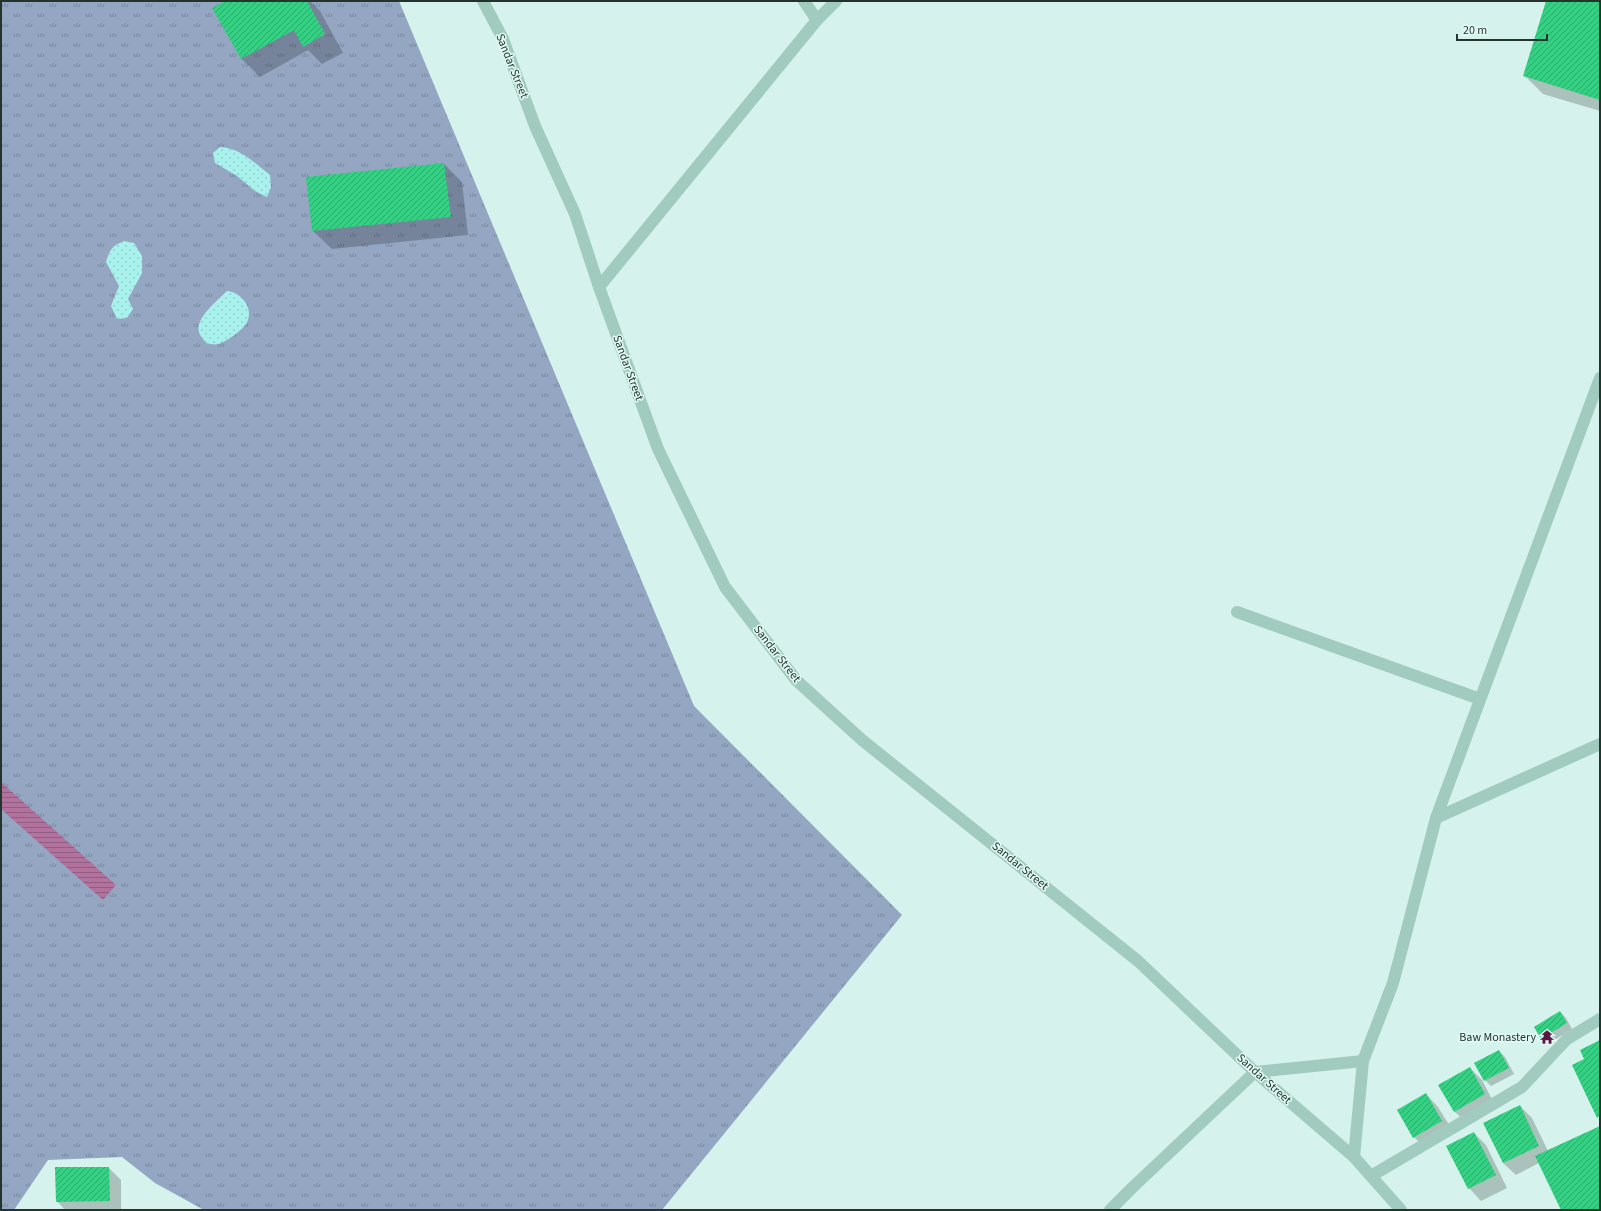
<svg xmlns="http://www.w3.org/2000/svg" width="1601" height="1211" font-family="'Source Sans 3',sans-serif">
	<defs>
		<pattern id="grass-tufts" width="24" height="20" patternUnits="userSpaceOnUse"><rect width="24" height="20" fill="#94a6c2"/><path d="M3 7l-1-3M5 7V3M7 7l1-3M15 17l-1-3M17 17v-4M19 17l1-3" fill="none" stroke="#79889e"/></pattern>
		<pattern id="sand-dots" width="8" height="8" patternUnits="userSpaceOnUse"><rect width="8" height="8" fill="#a8f1ec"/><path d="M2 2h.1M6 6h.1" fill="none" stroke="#90cfcb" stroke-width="1.8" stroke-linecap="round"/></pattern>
		<pattern id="water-rules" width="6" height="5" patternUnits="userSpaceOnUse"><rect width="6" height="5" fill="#b1729e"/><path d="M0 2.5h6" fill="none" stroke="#905e81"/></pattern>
		<pattern id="building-hatch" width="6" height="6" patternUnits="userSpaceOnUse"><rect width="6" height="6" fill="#36cf84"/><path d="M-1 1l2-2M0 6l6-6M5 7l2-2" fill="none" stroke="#2da96c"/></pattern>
	</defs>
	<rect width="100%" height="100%" fill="#d5f2ec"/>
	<polygon fill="url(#grass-tufts)" points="1,1 399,1 694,706 902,915 662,1210 204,1210 155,1183 122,1157 48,1160 14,1210 1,1210"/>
	<g fill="url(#sand-dots)">
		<path d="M220,147C240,148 255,163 270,175L271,187L267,197L255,191L237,176L215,163L213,153Z"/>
		<path d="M124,241L134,243L142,256V273L128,299L133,309L127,318L117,319L111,306L119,286L106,262C110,249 112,246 124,241Z"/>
		<path d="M227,291C240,292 253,306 248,320C245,329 227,341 219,344C215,345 210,344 206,343C204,340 200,336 199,332C195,318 218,300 227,291Z"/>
	</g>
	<polygon fill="url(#water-rules)" points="1,782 116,885 103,900 1,809"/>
	<g fill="#0003">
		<polygon points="227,1 310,1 320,11 343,53 322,64 308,50 260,77 242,59 213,9"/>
		<polygon points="1547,1 1600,1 1600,111 1543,94 1525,76"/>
		<polygon points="444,164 462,182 468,235 332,249 313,231 307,178"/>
		<polygon points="1560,1012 1566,1018 1572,1029 1548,1044 1542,1038"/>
		<polygon points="1499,1051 1505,1057 1514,1074 1491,1086 1485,1080 1476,1064"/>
		<polygon points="1470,1068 1482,1080 1496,1107 1467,1123 1454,1111"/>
		<polygon points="1426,1094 1438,1107 1454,1133 1426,1149 1414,1137"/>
		<polygon points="1520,1106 1532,1118 1548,1151 1600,1127 1600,1210 1562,1210 1539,1163 1516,1175 1503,1163"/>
		<polygon points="1474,1133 1486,1145 1507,1188 1481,1201 1469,1188 1448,1146"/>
		<polygon points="109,1168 121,1180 121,1210 65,1210 57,1201"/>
	</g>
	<g fill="url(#building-hatch)">
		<polygon points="225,1 307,1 325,34 303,47 294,30 241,59 212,8"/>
		<polygon points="1546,1 1600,1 1600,100 1523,76"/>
		<polygon points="444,163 451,217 312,231 306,177"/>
		<polygon points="1560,1011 1567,1023 1541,1039 1534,1027"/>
		<polygon points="1600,1040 1600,1116 1597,1118 1572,1065 1584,1059 1580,1050"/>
		<polygon points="1499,1050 1509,1068 1484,1081 1474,1063"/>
		<polygon points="1470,1067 1485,1094 1454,1112 1438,1085"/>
		<polygon points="1426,1093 1442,1121 1413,1138 1397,1110"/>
		<polygon points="1520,1105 1539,1146 1503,1163 1483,1123"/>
		<polygon points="1600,1126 1600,1209 1561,1210 1535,1156"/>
		<polygon points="1474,1132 1496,1175 1468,1189 1446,1146"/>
		<polygon points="55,1167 109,1167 110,1201 56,1202"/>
	</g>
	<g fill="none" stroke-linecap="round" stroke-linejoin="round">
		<g stroke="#a1cbbf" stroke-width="12">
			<polyline points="483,1 503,39 535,126 575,214 599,287 658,449 725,587 796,680 862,740 1138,961 1255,1072 1354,1157 1401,1210"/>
			<polyline points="804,1 817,20"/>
			<polyline points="599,287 817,20 836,1"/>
			<polyline points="1237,612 1480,699"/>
			<polyline points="1436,818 1600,744"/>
			<polyline points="1354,1157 1363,1061 1393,983 1436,818 1600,378"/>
			<polyline points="1371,1176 1522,1087 1567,1039 1600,1019"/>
			<polyline points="1110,1210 1134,1186 1255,1072 1363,1061"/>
		</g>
	</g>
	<defs>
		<symbol id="temple-bare" viewBox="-9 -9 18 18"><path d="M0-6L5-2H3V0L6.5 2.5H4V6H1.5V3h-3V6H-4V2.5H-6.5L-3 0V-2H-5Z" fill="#581742" stroke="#e1faf5" stroke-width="2.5" paint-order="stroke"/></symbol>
	</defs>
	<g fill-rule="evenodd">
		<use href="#temple-bare" x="1537" y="1027" width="20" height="20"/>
	</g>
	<g text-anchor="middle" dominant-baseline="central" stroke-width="3" stroke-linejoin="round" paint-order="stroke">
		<g font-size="12" fill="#24342d" stroke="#e1faf5">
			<text transform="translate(512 66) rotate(68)">Sandar Street</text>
			<text transform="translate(628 368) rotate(70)">Sandar Street</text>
			<text transform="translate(777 654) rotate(52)">Sandar Street</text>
			<text transform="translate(1020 866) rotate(39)">Sandar Street</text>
			<text transform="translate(1264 1079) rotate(42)">Sandar Street</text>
		</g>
		<g font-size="12" fill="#24342d" stroke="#e1faf5" text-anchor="end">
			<text x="1536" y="1037">Baw Monastery</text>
		</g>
	</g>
	<rect width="1601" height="1211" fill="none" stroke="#24342d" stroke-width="4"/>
	<path d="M1457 34v6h90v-6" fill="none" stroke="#24342d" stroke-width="2"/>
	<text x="1463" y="34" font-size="12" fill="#24342d" stroke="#e1faf5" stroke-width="3" paint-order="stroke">20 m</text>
</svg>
